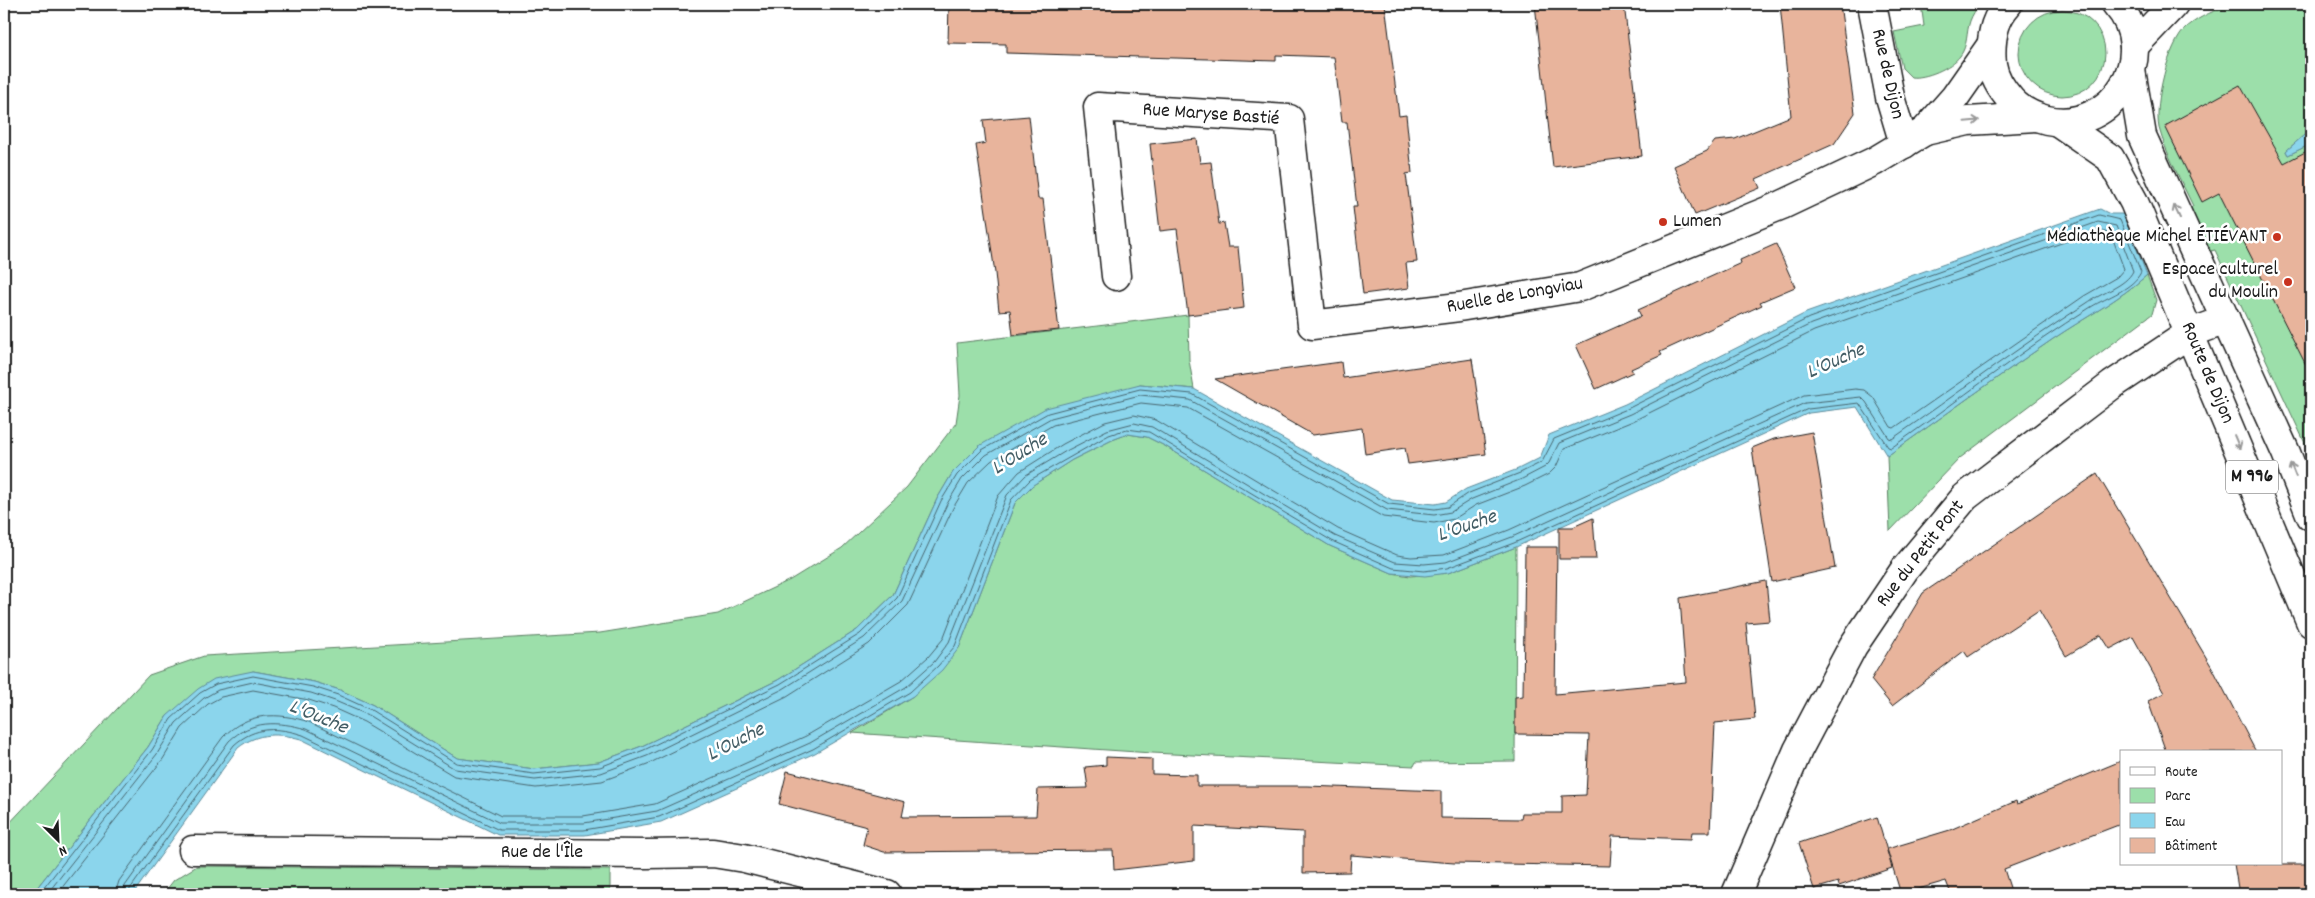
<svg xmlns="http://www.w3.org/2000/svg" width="2315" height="898" font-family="Dekko,sans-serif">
	<rect width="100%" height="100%" fill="#fff"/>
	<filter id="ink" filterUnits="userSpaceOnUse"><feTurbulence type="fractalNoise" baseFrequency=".02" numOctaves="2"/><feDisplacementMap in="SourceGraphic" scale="10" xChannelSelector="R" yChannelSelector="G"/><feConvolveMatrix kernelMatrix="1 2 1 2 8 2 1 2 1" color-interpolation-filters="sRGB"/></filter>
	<g filter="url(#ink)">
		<g fill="#9cdfaa" stroke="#5c7e63">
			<path d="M1921,4H1979C1976,10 1972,15 1970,21C1966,32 1968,46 1960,56C1951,68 1925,79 1911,77L1902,68L1894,32L1924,26Z"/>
			<path d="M2232,4H2311V129L2286,151L2288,155L2311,144V456L2215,250L2203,253L2185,210L2193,206C2182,183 2165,151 2159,128C2154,104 2168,43 2187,27C2200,16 2216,10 2232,4Z"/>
			<circle cx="2062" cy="53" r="43"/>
			<path d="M2147,275L2156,300L2152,314L1960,458L1890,531L1887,456C1942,417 1997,377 2053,339C2084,318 2119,300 2147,275Z"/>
			<polygon points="1188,315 1189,360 1194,389 1140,384 953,472 937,499 893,595 857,630 778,680 642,746 599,762 534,769 457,758 373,705 340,690 314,682 253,671 167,716 148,747 32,894 4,894 4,829 149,675 204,656 600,633 718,614 790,580 842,548 907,487 956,423 960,395 957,343"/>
			<polygon points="1128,434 1147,437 1165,446 1330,546 1392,573 1410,576 1448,573 1516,547 1515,761 1416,762 1414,766 1152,753 852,733 913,696 959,648 1015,503 1033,485 1072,460 1112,440"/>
			<polygon points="197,866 610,870 610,894 163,894 174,880"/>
		</g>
		<g fill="#8bd5ec" stroke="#5f8b99">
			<polygon points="2311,129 2311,144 2288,155 2286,151"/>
			<path d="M2100,209L2110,214H2123L2147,275C2119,300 2084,318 2053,339C1997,377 1942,417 1887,456L1857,407L1809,413L1516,547L1448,573L1425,576L1392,573L1330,546L1165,446L1147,437L1128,434L1112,440L1072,460L1033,485L1015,503L959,648L942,670L913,696L815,753L661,822L585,835H498L301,739C278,733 258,732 238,748L133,894H32L148,747L167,716L198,689L214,679L253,671L314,682L340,690L373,705L457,758L534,769L599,762L642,746L778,680L857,630L893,595L937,499L953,472L979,446L1046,408L1140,384L1194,389L1392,500L1435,504L1446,502L1466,489L1518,469L1540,458L1549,435L1625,404L1806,313Z"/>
		</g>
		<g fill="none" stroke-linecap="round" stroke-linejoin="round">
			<g stroke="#48666f" stroke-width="1">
				<path d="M39,894L152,750L171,719L200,693L216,684L253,676L313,687L338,695L371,710L456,763L534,774L600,767L644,750L780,684L860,634L897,598L941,501L957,475L982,450L1048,413L1140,389L1192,394L1389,504L1435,509L1448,507L1469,493L1520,473L1542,462L1554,439L1627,409L1809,318L2099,215L2120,220L2141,272C2133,289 2107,297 2091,307C2022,350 1958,401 1891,448L1888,447L1859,403L1808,409L1514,543L1447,568L1424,571L1393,568L1332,541L1149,432L1127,429L1109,435L1030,480L1011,500L955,646L938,666L910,692L813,749L659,817L584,830H499L303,735C278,727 255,726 234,745L130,889L129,894"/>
				<path d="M47,894L157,754L176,723L204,698L218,690L253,682L311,693L335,701L368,715L455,769L535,780L601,773L647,756L783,689L864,638L902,601L947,504L962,479L986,455L1051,418L1140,395L1190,400L1387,510L1434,515L1451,512L1472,499L1522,479L1545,467L1549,463L1559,443L1630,414L1811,324L2098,222L2116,226L2133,271C2126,286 2101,293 2087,303C2020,346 1957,394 1892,439L1889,438L1866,402L1861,397L1805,403L1512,537L1446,562L1424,564L1395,562L1335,536L1152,427L1134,423L1107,430L1066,451L1026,475L1007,495L949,642L934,662L906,687L810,743L657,811L584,823H500L306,729C278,721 251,720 229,741L125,886L123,894"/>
				<path d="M57,894L163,759L182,728L208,704L221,697L253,690L309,700L333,708L364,722L454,776L536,788L602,781L650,763L787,696L869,644L908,605L953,508L968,483L991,461L1053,425L1141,403L1188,408L1383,517L1434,523L1454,519L1476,505L1525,486L1549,474L1556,467L1564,449L1633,421L1814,331L2098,230L2111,234L2124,269L2117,277L2084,296L1894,428L1891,427L1873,397L1864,390L1855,389L1804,395L1509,530L1444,555L1411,557L1397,555L1338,529L1156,420L1134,415L1105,422L1063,444L1019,472L998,496L943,639L928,657L901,681L806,736L655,804L583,816H501L309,722C278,712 247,712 223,737L119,881L115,894"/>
			</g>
		</g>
		<g fill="#e8b49c" stroke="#1c1c1c">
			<polygon points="949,4 1328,6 1328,4 1385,4 1399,116 1406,115 1412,173 1406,174 1417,262 1406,263 1409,288 1363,294 1353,207 1357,207 1352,164 1347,122 1342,122 1334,57 1276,55 1276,61 1006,53 1006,44 948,43"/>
			<polygon points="1535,4 1624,4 1642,156 1553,167"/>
			<polygon points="1780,4 1840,4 1855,113 1834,144 1756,179 1760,188 1695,215 1674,166 1707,151 1715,141 1735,139 1791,116"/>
			<polygon points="2240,85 2284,163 2311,149 2311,375 2219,193 2202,202 2165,126"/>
			<polygon points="1029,116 1038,199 1043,199 1059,330 1013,335 1010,310 999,311 995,273 976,145 986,143 983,120"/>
			<polygon points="1197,139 1200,163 1211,162 1219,224 1224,223 1228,247 1238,247 1244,308 1188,315 1177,229 1160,231 1150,144"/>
			<polygon points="1776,244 1795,287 1760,302 1762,305 1660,352 1662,355 1631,369 1633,372 1596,389 1576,345 1641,316 1638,310 1741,263 1740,260"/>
			<polygon points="1472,359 1486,454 1408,464 1405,448 1365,454 1362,428 1313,435 1215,379 1341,362 1343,378"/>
			<polygon points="1812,432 1835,568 1772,582 1752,448 1774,439"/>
			<polygon points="2097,474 2213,669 2256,752 2166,752 2148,701 2164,693 2133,637 2110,649 2101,635 2066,656 2039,610 1968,657 1964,651 1892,706 1871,680 1923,593"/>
			<polygon points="1593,518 1596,559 1559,559 1559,527 1573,527"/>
			<polygon points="1525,547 1557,547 1555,694 1686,682 1680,598 1766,581 1770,621 1746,623 1755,719 1715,723 1710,832 1692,832 1691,839 1612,836 1610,866 1454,863 1351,855 1350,872 1303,873 1303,832 1194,826 1194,861 1114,870 1113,850 884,852 863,845 867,827 779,804 787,771 905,802 902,817 1036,816 1038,789 1088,788 1085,767 1106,765 1106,757 1152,759 1152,774 1197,775 1197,786 1307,786 1441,791 1441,818 1521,819 1522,813 1562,813 1562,796 1586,795 1589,735 1515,734 1515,697 1523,696"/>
			<polygon points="2121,761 2121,824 2004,869 2012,894 1951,894 1946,881 1901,894 1887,849 1950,830 2016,801 2017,804"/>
			<polygon points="1877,817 1892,868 1839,886 1838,882 1814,889 1799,843"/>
			<polygon points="2234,864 2311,864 2311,889 2239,894"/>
		</g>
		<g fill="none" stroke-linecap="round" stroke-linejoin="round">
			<defs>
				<g id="minor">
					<polyline points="1872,4 1890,97 1904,144"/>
					<polyline points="2134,46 2174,4"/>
					<polyline points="1925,131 1968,121 2036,117"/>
					<polyline points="1116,276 1098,107 1289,119 1312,325 1459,307 1580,287 1782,205 1875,161 1925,131 1955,97 1990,47"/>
					<polyline points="193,850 646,854 713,853 744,858 887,894"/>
					<polyline points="1736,894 1798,750 1853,646 1905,569 1965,497 2112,385 2190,333 2226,320"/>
				</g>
				<g id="major">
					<path d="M2008,4C1993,20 1990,43 1992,64C1994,78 2002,90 2011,100C2021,111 2034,117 2047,120C2113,134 2162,54 2116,4"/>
					<polyline points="2131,70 2142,136 2286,453 2311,516"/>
					<polyline points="2058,122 2110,158 2134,202 2311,623"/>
				</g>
			</defs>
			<use href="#minor" stroke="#1c1c1c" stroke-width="31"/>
			<use href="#major" stroke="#1c1c1c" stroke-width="31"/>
			<use href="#minor" stroke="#fff" stroke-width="28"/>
			<use href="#major" stroke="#fff" stroke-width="28"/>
		</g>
		<defs><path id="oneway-shaft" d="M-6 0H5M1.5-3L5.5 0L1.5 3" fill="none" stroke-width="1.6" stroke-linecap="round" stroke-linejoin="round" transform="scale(1.25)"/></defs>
		<g stroke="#999">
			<use href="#oneway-shaft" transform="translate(1972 121) rotate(-5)"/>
			<use href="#oneway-shaft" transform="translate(2177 212) rotate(-115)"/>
			<use href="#oneway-shaft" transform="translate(2237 442) rotate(67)"/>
			<use href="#oneway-shaft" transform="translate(2293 470) rotate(-112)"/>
		</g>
	</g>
	<g fill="#c8321e" stroke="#fff" stroke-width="2">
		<circle cx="1663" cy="222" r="5"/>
		<circle cx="2277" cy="237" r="5"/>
		<circle cx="2288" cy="282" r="5"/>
	</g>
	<g text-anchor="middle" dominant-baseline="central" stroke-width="5" stroke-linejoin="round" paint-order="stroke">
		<rect fill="#fff" stroke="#606060" stroke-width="1" x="2226" y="460.5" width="52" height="33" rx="4"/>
		<g font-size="19" font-weight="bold" fill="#1c1c1c">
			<text x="2252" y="477">M 996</text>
		</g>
		<g font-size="20" fill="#1c1c1c" stroke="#fff">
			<text transform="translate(1887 74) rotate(77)">Rue de Dijon</text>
			<text transform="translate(1211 115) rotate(4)">Rue Maryse Bastié</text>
			<text transform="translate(1515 296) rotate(-10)">Ruelle de Longviau</text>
			<text transform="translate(2207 373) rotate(67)">Route de Dijon</text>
			<text transform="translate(1921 554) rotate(-52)">Rue du Petit Pont</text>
			<text x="542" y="853">Rue de l'Île</text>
		</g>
		<g font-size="20" fill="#1c1c1c" stroke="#fff" text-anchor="end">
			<text x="1673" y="222" text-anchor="start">Lumen</text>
			<text x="2267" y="237">Médiathèque Michel ÉTIÉVANT</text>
			<text x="2278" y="270">Espace culturel<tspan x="2278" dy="23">du Moulin</tspan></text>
		</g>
		<g font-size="21" font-style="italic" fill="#435d65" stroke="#fff">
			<text transform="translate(1836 362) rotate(-24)">L'Ouche</text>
			<text transform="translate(1020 455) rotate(-32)">L'Ouche</text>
			<text transform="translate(1467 527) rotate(-19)">L'Ouche</text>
			<text transform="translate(318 718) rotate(22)">L'Ouche</text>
			<text transform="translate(736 743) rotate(-27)">L'Ouche</text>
		</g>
	</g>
	<rect width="2315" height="898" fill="none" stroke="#fff" stroke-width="20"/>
	<rect x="10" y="10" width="2295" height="878" fill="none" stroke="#1c1c1c" stroke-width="2" filter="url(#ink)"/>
	<rect x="2120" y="750" width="162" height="115" fill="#ffffff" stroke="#a4a4a4"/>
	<rect x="2130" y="767" width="25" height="8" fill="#ffffff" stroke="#a4a4a4"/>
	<text x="2165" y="776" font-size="15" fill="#1c1c1c">Route</text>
	<rect x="2130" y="788" width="25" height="15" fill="#9cdfaa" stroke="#a4a4a4"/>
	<text x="2165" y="800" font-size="15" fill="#1c1c1c">Parc</text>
	<rect x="2130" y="813" width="25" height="15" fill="#8bd5ec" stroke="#a4a4a4"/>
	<text x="2165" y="826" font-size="15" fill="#1c1c1c">Eau</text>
	<rect x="2130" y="838" width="25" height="15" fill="#e8b49c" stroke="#a4a4a4"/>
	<text x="2165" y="850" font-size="15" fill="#1c1c1c">Bâtiment</text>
	<g transform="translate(58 840) rotate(156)" stroke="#ffffff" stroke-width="4" paint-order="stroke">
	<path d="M0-4L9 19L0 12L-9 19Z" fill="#1c1c1c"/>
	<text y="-8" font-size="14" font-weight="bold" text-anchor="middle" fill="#1c1c1c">N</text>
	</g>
</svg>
